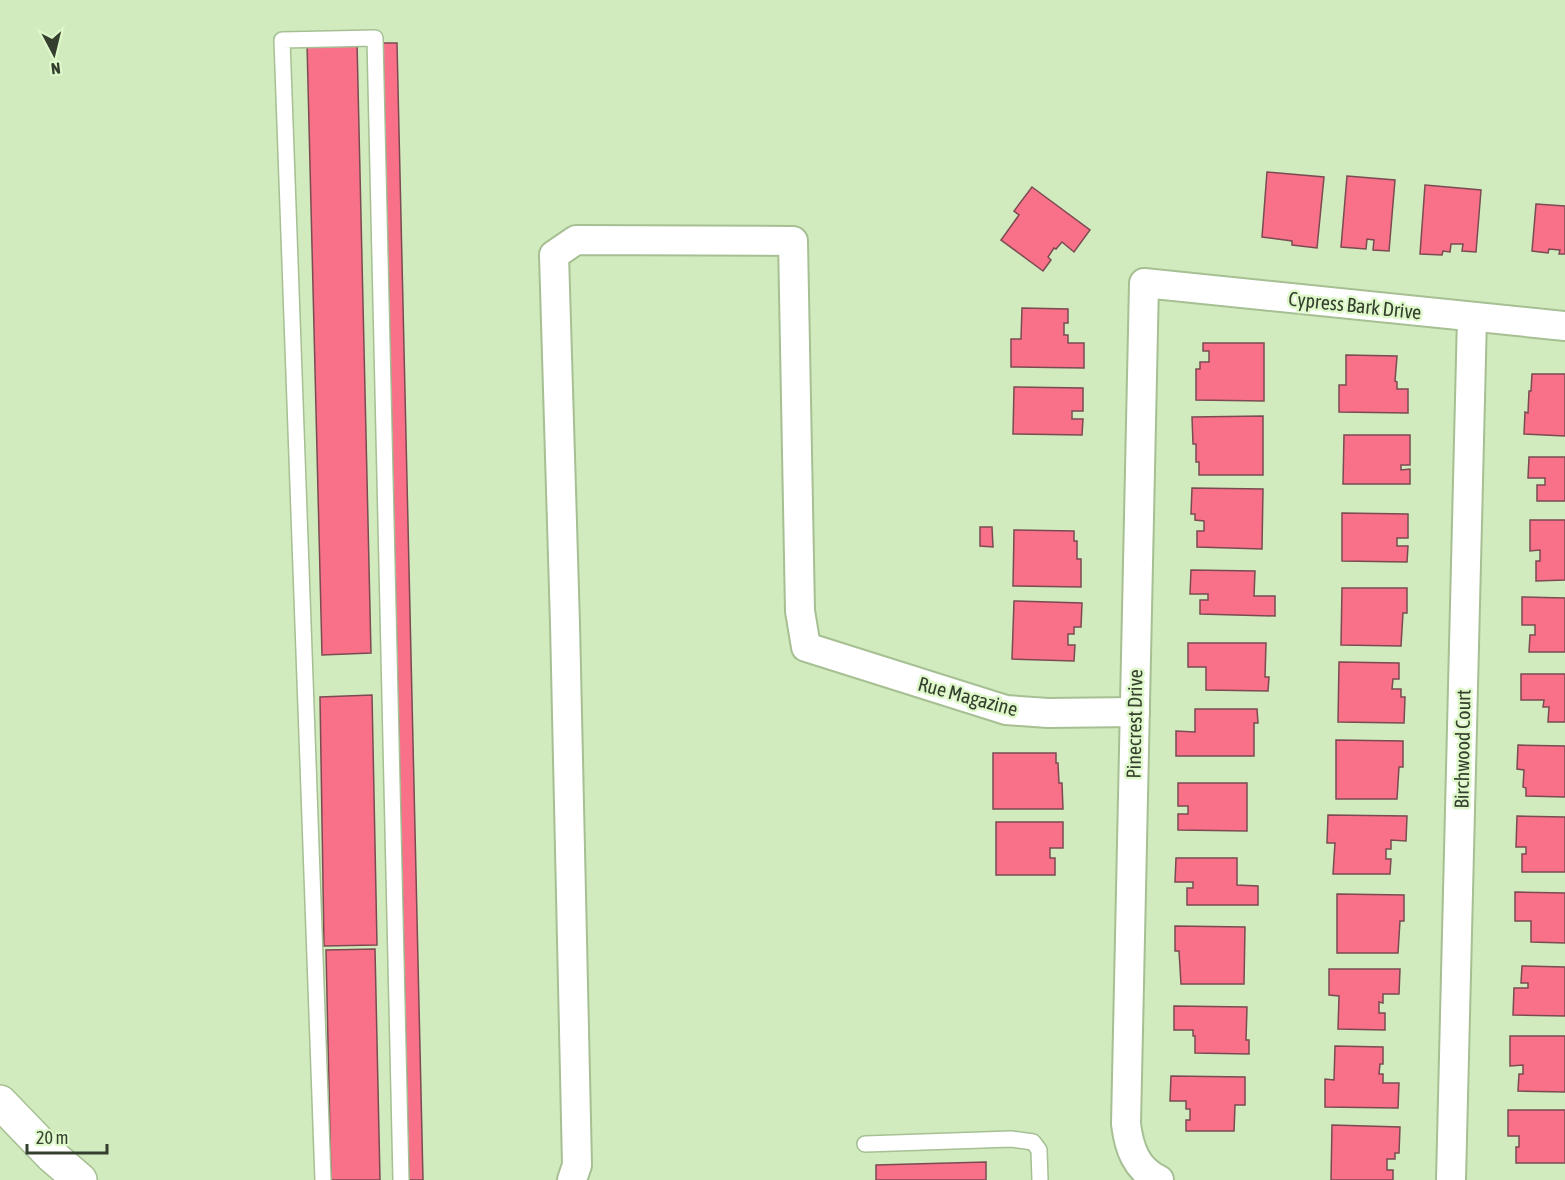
<svg xmlns="http://www.w3.org/2000/svg" width="1565" height="1180" font-family="'Asap Condensed',sans-serif">
	<rect width="100%" height="100%" fill="#d1ebbe"/>
	<g fill="#f87188" stroke="#7b4b51" stroke-width="1.5">
		<polygon points="357,42 371,653 322,655 307,43"/>
		<polygon points="383,43 397,43 423,1180 409,1180"/>
		<polygon points="1267,172 1324,177 1317,248 1292,245 1292,241 1262,237"/>
		<polygon points="1347,176 1395,180 1389,251 1373,250 1374,240 1367,239 1366,249 1341,247"/>
		<polygon points="1425,185 1481,190 1476,252 1462,251 1463,244 1451,244 1450,252 1443,251 1442,255 1420,254"/>
		<polygon points="1032,187 1090,230 1074,252 1062,242 1056,249 1054,248 1048,257 1051,260 1043,271 1001,240 1019,215 1014,211"/>
		<polygon points="1536,204 1565,206 1565,254 1559,254 1560,250 1549,249 1548,253 1532,251"/>
		<polygon points="1022,308 1068,309 1068,323 1064,323 1064,335 1068,335 1068,343 1084,343 1084,368 1011,367 1011,339 1021,339"/>
		<polygon points="1203,343 1264,343 1264,401 1196,400 1196,369 1200,369 1200,362 1209,362 1209,351 1203,351"/>
		<polygon points="1346,355 1397,356 1395,381 1397,382 1397,389 1408,389 1408,413 1339,412 1339,385 1346,385"/>
		<polygon points="1532,374 1565,374 1565,436 1524,434 1525,412 1528,413 1529,391 1531,391"/>
		<polygon points="1014,387 1083,388 1083,411 1072,411 1072,419 1083,419 1082,435 1013,434"/>
		<polygon points="1263,416 1263,475 1199,475 1199,462 1196,462 1196,444 1193,444 1192,417"/>
		<polygon points="1344,435 1410,435 1410,465 1401,465 1401,470 1410,469 1410,484 1343,484"/>
		<polygon points="1529,457 1565,457 1565,501 1537,501 1537,485 1545,485 1545,478 1528,478"/>
		<polygon points="1192,488 1263,489 1262,549 1197,547 1197,531 1204,531 1204,521 1195,520 1195,514 1191,514"/>
		<polygon points="1342,513 1408,514 1408,538 1397,538 1397,546 1408,546 1407,562 1342,561"/>
		<polygon points="1530,520 1565,520 1565,580 1536,581 1536,561 1540,561 1540,550 1530,551"/>
		<polygon points="980,527 992,527 993,547 980,546"/>
		<polygon points="1014,530 1074,531 1074,541 1077,541 1077,559 1081,559 1081,587 1013,586"/>
		<polygon points="1191,570 1255,571 1254,596 1275,596 1275,616 1200,614 1200,600 1208,600 1208,594 1190,594"/>
		<polygon points="1342,588 1407,588 1407,613 1403,613 1401,646 1341,645"/>
		<polygon points="1522,597 1565,598 1565,652 1529,652 1530,635 1535,635 1535,625 1522,625"/>
		<polygon points="1014,601 1082,603 1081,627 1074,627 1074,634 1068,634 1068,645 1075,645 1074,661 1012,659"/>
		<polygon points="1188,643 1266,643 1265,677 1269,677 1268,691 1206,690 1206,667 1188,667"/>
		<polygon points="1339,662 1399,663 1399,679 1393,679 1392,689 1401,689 1401,697 1405,697 1404,723 1338,722"/>
		<polygon points="1521,674 1565,674 1565,722 1548,722 1549,707 1543,707 1544,700 1521,700"/>
		<polygon points="372,695 377,945 324,946 320,697"/>
		<polygon points="1195,709 1257,709 1258,723 1254,723 1254,756 1176,756 1176,731 1195,732"/>
		<polygon points="1336,740 1403,741 1403,767 1399,767 1397,799 1336,799"/>
		<polygon points="1518,745 1565,746 1565,797 1526,796 1526,788 1523,787 1524,770 1517,769"/>
		<polygon points="993,753 1056,753 1056,763 1058,763 1059,783 1062,783 1063,809 993,809"/>
		<polygon points="1178,783 1247,783 1247,831 1178,830 1178,814 1188,814 1188,806 1178,806"/>
		<polygon points="1328,815 1407,816 1406,841 1391,840 1391,849 1386,849 1386,859 1391,859 1390,874 1333,874 1335,843 1327,843"/>
		<polygon points="1517,816 1565,817 1565,872 1522,872 1522,854 1526,854 1526,847 1516,847"/>
		<polygon points="996,822 1063,822 1063,848 1050,848 1050,858 1055,858 1055,875 996,875"/>
		<polygon points="1176,858 1237,858 1237,885 1258,886 1258,905 1187,905 1187,888 1193,888 1193,882 1175,882"/>
		<polygon points="1515,892 1565,893 1565,943 1531,942 1531,921 1515,921"/>
		<polygon points="1337,894 1404,895 1404,921 1400,921 1398,953 1337,953"/>
		<polygon points="1175,926 1245,927 1244,984 1181,984 1179,951 1175,951"/>
		<polygon points="375,949 380,1180 331,1180 326,950"/>
		<polygon points="1522,966 1565,967 1565,1016 1513,1015 1514,988 1528,988 1528,983 1521,983"/>
		<polygon points="1329,969 1400,969 1399,994 1383,994 1383,1003 1379,1002 1379,1013 1385,1013 1385,1030 1338,1029 1339,996 1329,995"/>
		<polygon points="1174,1006 1247,1007 1246,1040 1249,1040 1249,1054 1195,1053 1195,1036 1193,1036 1193,1030 1174,1030"/>
		<polygon points="1510,1036 1565,1036 1565,1092 1518,1091 1519,1074 1523,1074 1523,1065 1510,1066"/>
		<polygon points="1335,1046 1383,1047 1383,1064 1380,1064 1379,1074 1383,1074 1383,1083 1399,1083 1398,1108 1325,1107 1325,1079 1334,1080"/>
		<polygon points="1171,1076 1245,1077 1245,1105 1235,1105 1234,1131 1186,1131 1186,1120 1190,1120 1190,1109 1186,1109 1186,1101 1170,1101"/>
		<polygon points="1508,1110 1565,1110 1565,1163 1516,1163 1516,1147 1519,1147 1519,1136 1508,1136"/>
		<polygon points="1332,1125 1400,1127 1399,1153 1395,1153 1395,1159 1387,1159 1387,1170 1393,1170 1393,1180 1331,1180"/>
		<polygon points="986,1162 986,1180 876,1180 876,1165"/>
	</g>
	<g fill="none" stroke-linecap="round" stroke-linejoin="round">
		<defs>
			<g id="service">
				<polyline points="865,1144 1011,1139 1033,1142 1039,1150 1040,1180"/>
				<polyline points="323,1180 282,40 375,38 401,1180"/>
			</g>
			<g id="minor">
				<polyline points="572,1180 577,1165 565,624 554,255 576,240 793,241 800,611 806,647 1006,710 1048,713 1135,712"/>
				<path d="M1159,1180C1136,1169 1129,1148 1126,1124L1144,283L1565,326"/>
				<polyline points="1451,1180 1472,317"/>
			</g>
			<polyline id="primary" points="0,1102 52,1156 80,1180"/>
		</defs>
		<use href="#service" stroke="#a6bf93" stroke-width="18"/>
		<use href="#minor" stroke="#a6bf93" stroke-width="32"/>
		<use href="#primary" stroke="#a6bf93" stroke-width="36"/>
		<use href="#service" stroke="#fff" stroke-width="15"/>
		<use href="#minor" stroke="#fff" stroke-width="28"/>
		<use href="#primary" stroke="#fff" stroke-width="33"/>
	</g>
	<g text-anchor="middle" dominant-baseline="central" stroke-width="5" stroke-linejoin="round" paint-order="stroke">
		<g font-size="20" fill="#353f2e" stroke="#def8ca">
			<text transform="translate(1355 305) rotate(6)">Cypress Bark Drive</text>
			<text transform="translate(968 696) rotate(15)">Rue Magazine</text>
			<text transform="translate(1134 724) rotate(-89)">Pinecrest Drive</text>
			<text transform="translate(1462 749) rotate(-89)">Birchwood Court</text>
		</g>
	</g>
	<g transform="translate(54 54) rotate(173)" stroke="#def8ca" stroke-width="4.5" paint-order="stroke">
	<path d="M0-4.5L10 22L0 15L-10 22Z" fill="#353f2e"/>
	<text y="-9" font-size="16" font-weight="bold" text-anchor="middle" fill="#353f2e">N</text>
	</g>
	<path d="M27 1144v9h80v-9" fill="none" stroke="#353f2e" stroke-width="3"/>
	<text x="36" y="1144" font-size="18" fill="#353f2e" stroke="#def8ca" stroke-width="4.5" paint-order="stroke">20 m</text>
</svg>
